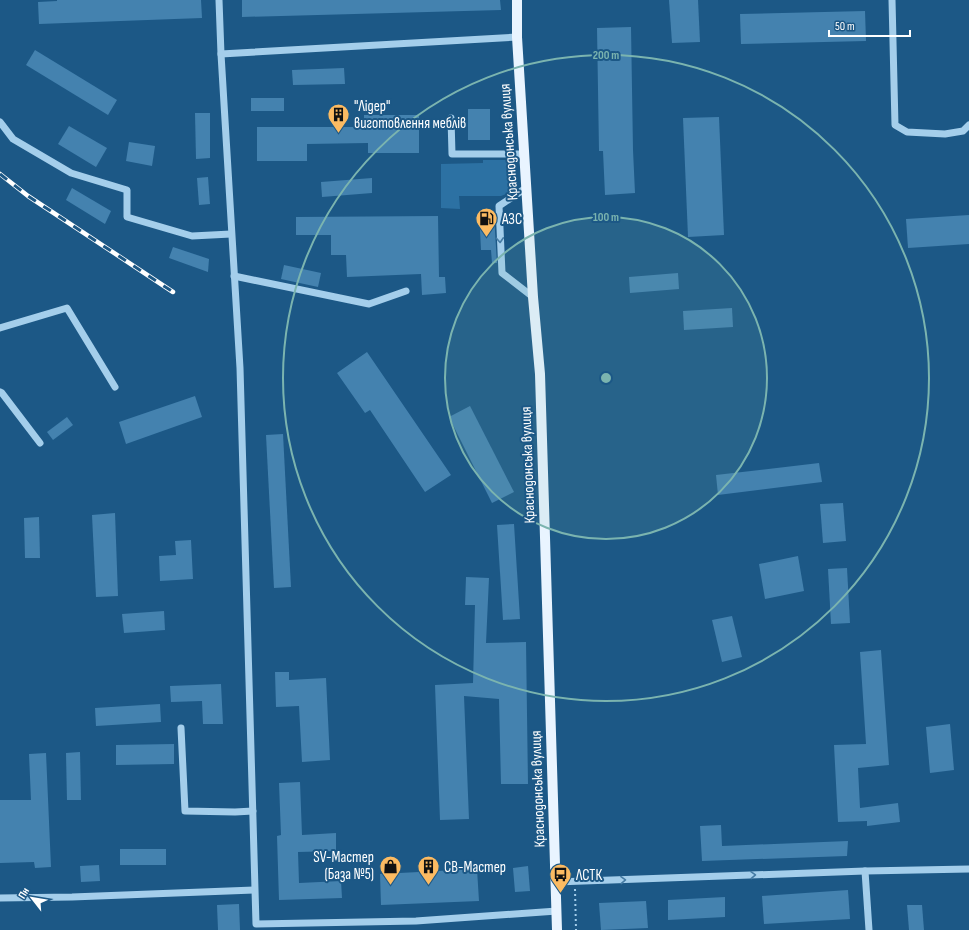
<svg xmlns="http://www.w3.org/2000/svg" width="969" height="930" font-family="'Sofia Sans Condensed',sans-serif">
	<rect width="100%" height="100%" fill="#1c5886"/>
	<polygon fill="#2c71a3" points="483,160 510,160 510,190 506,194 501,196 459,196 460,209 441,208 441,164 483,163"/>
	<g fill="#4482af">
		<polygon points="57,0 201,0 202,18 39,24 38,2 57,1"/>
		<polygon points="242,0 500,0 501,10 242,17"/>
		<polygon points="669,0 698,0 700,42 672,43"/>
		<polygon points="865,11 866,41 741,44 740,14"/>
		<polygon points="631,27 633,150 635,193 605,195 603,151 599,151 597,28"/>
		<polygon points="35,50 117,100 108,115 26,65"/>
		<polygon points="344,68 345,84 293,85 292,70"/>
		<rect x="251" y="98" width="33" height="13"/>
		<rect x="468" y="109" width="22" height="31"/>
		<polygon points="195,113 210,113 210,158 196,159"/>
		<polygon points="364,115 419,115 419,153 368,153 368,143 307,144 307,161 257,161 257,127 364,127"/>
		<polygon points="719,117 724,235 688,237 683,118"/>
		<polygon points="69,126 107,148 96,167 58,144"/>
		<polygon points="129,142 155,146 152,166 126,161"/>
		<polygon points="208,177 210,204 199,205 197,178"/>
		<polygon points="372,178 372,193 322,197 321,182"/>
		<polygon points="72,188 111,211 105,224 66,200"/>
		<polygon points="489,215 494,215 497,263 492,263 491,250 481,250 480,230 490,229"/>
		<polygon points="969,215 969,244 908,248 906,219"/>
		<polygon points="438,216 439,277 445,277 446,293 422,295 421,274 347,277 346,255 331,255 331,235 296,235 296,217"/>
		<polygon points="173,247 209,259 208,272 169,258"/>
		<polygon points="284,265 321,273 318,287 281,279"/>
		<polygon points="678,273 679,289 630,293 629,277"/>
		<polygon points="732,308 733,327 684,330 683,311"/>
		<polygon points="367,352 451,475 425,492 370,410 365,413 337,373"/>
		<polygon points="195,396 202,417 126,444 119,422"/>
		<polygon points="470,406 514,492 492,503 449,417"/>
		<polygon points="67,417 73,425 53,440 47,432"/>
		<polygon points="283,434 291,587 274,588 266,435"/>
		<polygon points="819,463 822,482 718,495 716,475"/>
		<polygon points="843,503 846,541 823,543 820,504"/>
		<polygon points="115,513 118,596 96,597 92,515"/>
		<polygon points="39,517 40,558 25,558 24,518"/>
		<polygon points="514,524 520,619 503,620 497,525"/>
		<polygon points="191,540 193,579 160,581 159,556 176,555 175,541"/>
		<polygon points="798,556 804,591 765,599 759,564"/>
		<polygon points="847,568 850,623 831,624 828,569"/>
		<polygon points="466,577 489,578 486,643 526,642 528,784 501,784 499,699 464,696 469,819 440,820 435,685 473,683 475,605 465,605"/>
		<polygon points="164,611 165,630 124,633 122,614"/>
		<polygon points="732,616 742,657 722,662 712,620"/>
		<polygon points="881,650 889,765 858,768 860,808 898,803 900,822 867,826 867,821 838,822 834,745 866,744 860,652"/>
		<polygon points="275,672 289,672 289,680 326,678 330,760 302,762 299,706 276,707"/>
		<polygon points="221,684 223,724 203,724 202,701 171,702 170,686"/>
		<polygon points="160,704 161,722 96,726 95,708"/>
		<polygon points="950,724 954,770 930,773 926,727"/>
		<polygon points="174,744 174,764 116,765 116,745"/>
		<polygon points="80,752 81,800 67,800 66,753"/>
		<polygon points="46,753 51,867 35,868 34,862 0,863 0,800 31,800 29,754"/>
		<polygon points="300,782 302,835 336,833 336,851 298,852 299,883 341,881 342,898 279,900 277,836 281,835 279,783"/>
		<polygon points="721,825 722,846 848,841 847,856 702,861 700,826"/>
		<rect x="120" y="849" width="46" height="16"/>
		<polygon points="99,865 100,881 81,882 80,866"/>
		<polygon points="528,866 530,891 515,892 513,868"/>
		<polygon points="477,869 479,901 381,905 380,874"/>
		<polygon points="848,890 850,919 764,924 762,896"/>
		<polygon points="725,897 725,917 668,920 668,900"/>
		<polygon points="646,901 648,928 601,930 599,903"/>
		<polygon points="239,904 240,930 218,930 217,905"/>
		<polygon points="907,905 922,905 924,930 909,930"/>
	</g>
	<g fill="none" stroke-linecap="round" stroke-linejoin="round">
		<polyline stroke="#a4ceeb" stroke-width="2" stroke-dasharray="2 3" stroke-linecap="butt" points="575,889 576,930"/>
		<g stroke="#a4ceeb" stroke-width="7">
			<polyline points="219,0 221,54 240,368 256,924 416,921 557,911"/>
			<polyline points="892,0 895,125 907,132 945,134 963,131 969,125"/>
			<polyline points="221,54 517,37"/>
			<polyline points="451,118 452,154 525,154"/>
			<polyline points="0,122 13,139 71,173 127,190 127,217 192,236 231,234"/>
			<polyline points="526,188 499,206 502,273 533,297"/>
			<polyline points="234,276 369,304 406,291"/>
			<polyline points="0,328 67,308 115,387"/>
			<polyline points="0,392 2,393 40,443"/>
			<polyline points="181,728 185,811 235,812 253,811"/>
			<polyline points="865,871 869,930"/>
			<polyline points="556,882 865,871 969,869"/>
			<polyline points="0,898 72,897 254,890"/>
		</g>
		<polyline stroke="#e9f4ff" stroke-width="10" points="517,0 517,37 533,297 540,374 557,930"/>
		<defs>
			<polyline id="rail" points="0,174 28,196 173,292"/>
		</defs>
		<use href="#rail" stroke="#fff" stroke-width="4.5"/>
		<use href="#rail" stroke="#1c5886" stroke-width="3" stroke-dasharray="9" stroke-linecap="butt"/>
	</g>
	<defs><path id="oneway-chevron" d="M-2-3.5L2.5 0L-2 3.5" fill="none" stroke-width="1.6" stroke-linecap="round" stroke-linejoin="round"/></defs>
	<g stroke="#457ba4">
		<use href="#oneway-chevron" transform="translate(500 240) rotate(87)"/>
		<use href="#oneway-chevron" transform="translate(753 875) rotate(-2)"/>
		<use href="#oneway-chevron" transform="translate(623 880) rotate(-2)"/>
	</g>
	<circle cx="606" cy="378" r="161" fill="#7bb4af" fill-opacity=".12"/>
	<g fill="none" stroke="#7bb4af" stroke-width="2">
		<circle cx="606" cy="378" r="161"/>
		<circle cx="606" cy="378" r="323"/>
	</g>
	<defs>
		<symbol id="building-pin" viewBox="-11 -11 22 30"><path d="M0 17L-7.5 6A9.5 9.5 0 1 1 7.5 6Z" fill="#fcbb62" stroke="#1c5886"/><path d="M-4-6H4V6H1V3H-1V6H-4ZM-2.5-4.3h1.7v1.8h-1.7ZM.8-4.3h1.7v1.8H.8ZM-2.5-1h1.7V.8h-1.7ZM.8-1h1.7V.8H.8Z" fill="#111"/></symbol>
		<symbol id="fuel-pin" viewBox="-11 -11 22 30"><path d="M0 17L-7.5 6A9.5 9.5 0 1 1 7.5 6Z" fill="#fcbb62" stroke="#1c5886"/><path d="M-5.5-6h7V0h2V4h1.3V-2.5L3-4.5l.8-.8L6-3V5H2.5V1h-1V6h-7ZM-4.2-4.7v3.2H.2V-4.7Z" fill="#111"/></symbol>
		<symbol id="shop-pin" viewBox="-11 -11 22 30"><path d="M0 17L-7.5 6A9.5 9.5 0 1 1 7.5 6Z" fill="#fcbb62" stroke="#1c5886"/><path d="M-5-2.5h2.3a2.7 3.5 0 0 1 5.4 0H5L5.5 6h-11ZM-1.5-2.5h3a1.5 2.3 0 0 0-3 0Z" fill="#111"/></symbol>
		<symbol id="bus-pin" viewBox="-11 -11 22 30"><path d="M0 17L-7.5 6A9.5 9.5 0 1 1 7.5 6Z" fill="#fcbb62" stroke="#1c5886"/><path d="M-5-6H5V4H4V6H2V4H-2V6H-4V4H-5ZM-3.5-4V0h7V-4ZM-3.5 1.2v1.5H-2V1.2ZM2 1.2v1.5H3.5V1.2Z" fill="#111"/></symbol>
	</defs>
	<g fill-rule="evenodd">
		<use href="#building-pin" x="326" y="102" width="25" height="34"/>
		<use href="#fuel-pin" x="474" y="206" width="25" height="34"/>
		<use href="#shop-pin" x="378" y="854" width="25" height="34"/>
		<use href="#building-pin" x="416" y="854" width="25" height="34"/>
		<use href="#bus-pin" x="548" y="862" width="25" height="34"/>
	</g>
	<g text-anchor="middle" dominant-baseline="central" stroke-width="4" stroke-linejoin="round" paint-order="stroke">
		<g font-size="15" fill="#fff" stroke="#1c5886" text-anchor="start">
			<text x="354" y="106">"Лідер"<tspan x="354" dy="17">виготовлення меблів</tspan></text>
			<text x="502" y="219">АЗС</text>
			<text x="374" y="857" text-anchor="end">SV-Мастер<tspan x="374" dy="17">(База №5)</tspan></text>
			<text x="444" y="867">СВ-Мастер</text>
			<text x="576" y="875">ЛСТК</text>
		</g>
		<g font-size="15" fill="#fff" stroke="#1c5886">
			<text transform="translate(509 142) rotate(-94)">Краснодонська вулиця</text>
			<text transform="translate(528 465) rotate(-92)">Краснодонська вулиця</text>
			<text transform="translate(538 789) rotate(-92)">Краснодонська вулиця</text>
		</g>
	</g>
	<circle cx="606" cy="378" r="6" fill="#7bb4af" stroke="#1c5886" stroke-width="2"/>
	<g font-size="12" text-anchor="middle" font-weight="bold" fill="#7bb4af" stroke="#1c5886" stroke-width="4" stroke-linejoin="round" paint-order="stroke">
		<text x="606" y="59">200 m</text>
		<text x="606" y="221">100 m</text>
	</g>
	<g transform="translate(32 898) rotate(301)" stroke="#1c5886" stroke-width="3" paint-order="stroke">
	<path d="M0-3L7 15L0 10L-7 15Z" fill="#ffffff"/>
	<text y="-6" font-size="11" font-weight="bold" text-anchor="middle" fill="#ffffff">Пн</text>
	</g>
	<path d="M829 30v6h81v-6" fill="none" stroke="#ffffff" stroke-width="2"/>
	<text x="835" y="30" font-size="12" fill="#ffffff" stroke="#1c5886" stroke-width="3" paint-order="stroke">50 m</text>
</svg>
